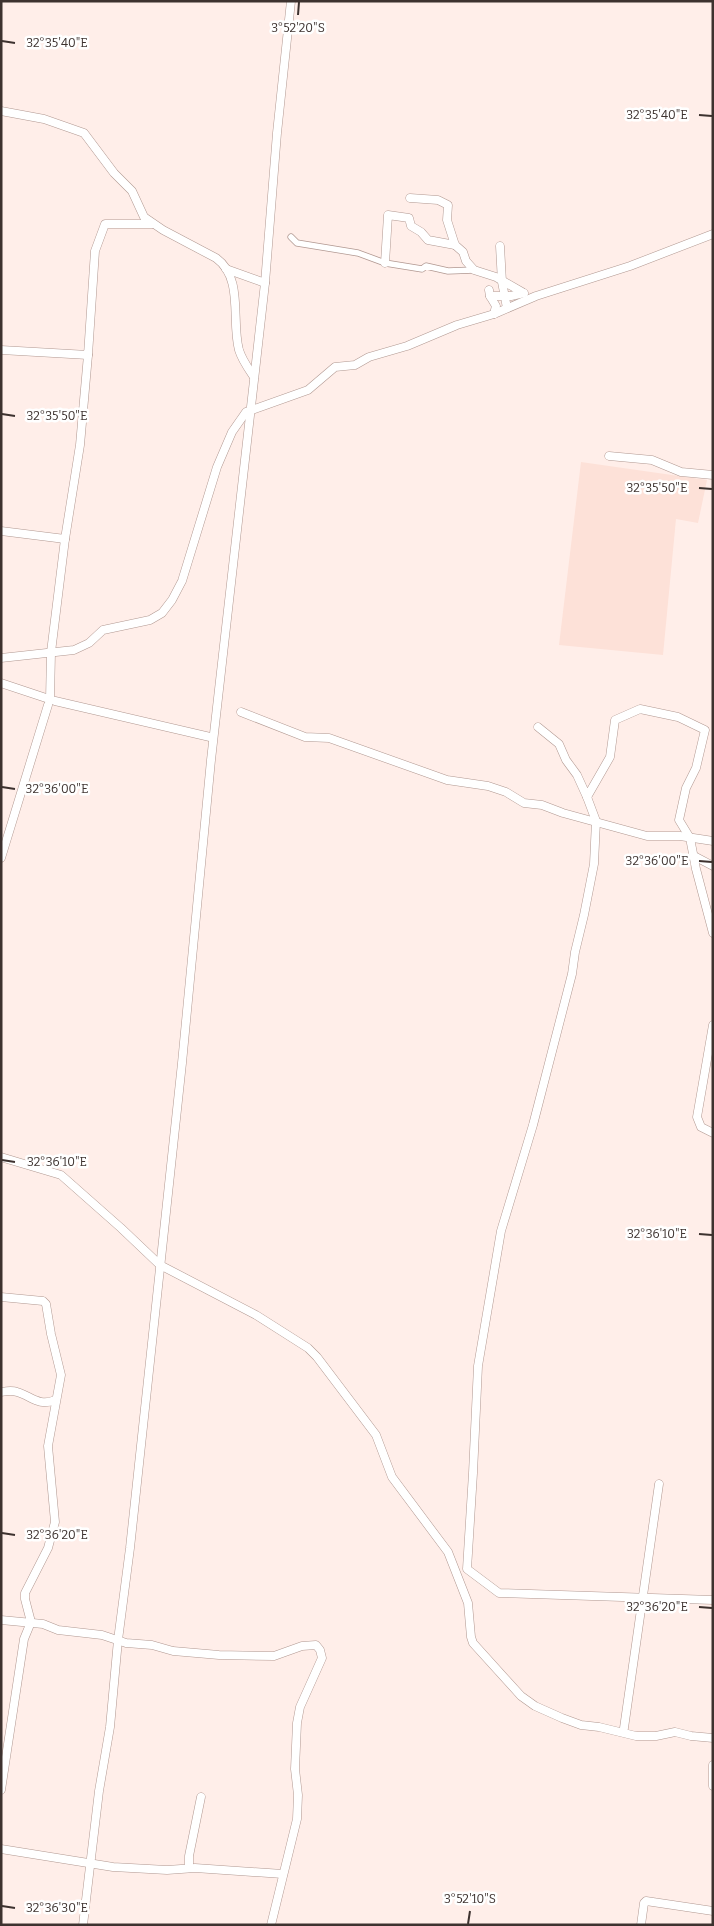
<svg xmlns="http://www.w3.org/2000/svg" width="714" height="1926" font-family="Bitter,serif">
	<rect width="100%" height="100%" fill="#ffeee9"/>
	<polygon fill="#fde1d8" points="581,462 707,480 698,523 676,519 663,655 559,645"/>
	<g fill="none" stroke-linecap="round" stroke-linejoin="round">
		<defs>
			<polyline id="pedestrian" points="291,237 297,243 358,253 385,263 422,269 426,266 448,271 474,270"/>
			<g id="minor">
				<path d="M1,111L44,119L84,133L114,173L132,191L144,217L163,230L216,258C244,278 231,321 239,350C242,360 248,368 254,377"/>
				<polyline points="410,198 438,200 448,205 447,220 455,245 463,252 466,261 474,270 496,277 522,292"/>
				<polyline points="500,246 502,282 507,308"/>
				<polyline points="385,263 388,215 409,218 411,226 421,232 428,240 455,245"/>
				<polyline points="226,269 265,283"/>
				<polyline points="489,290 490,296 511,296 524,293"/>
				<polyline points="490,296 496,306 494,314"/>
				<polyline points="1,350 88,355 95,251 105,224 153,224"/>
				<polyline points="609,456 652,460 681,472 713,475"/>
				<polyline points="1,531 65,539 80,445 88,355"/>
				<polyline points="1,658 74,650 89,643 103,630 150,620 162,613 172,600 182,581 217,467 232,432 246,412 308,390 335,367 355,365 369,357 407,346 457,325 494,314 536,296 630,266 713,234"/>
				<polyline points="1,683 55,701 210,737"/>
				<polyline points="50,700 51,652 65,539"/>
				<polyline points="241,712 305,737 329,738 447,780 488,786 506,792 524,803 542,805 563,813 647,836 680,836 713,841"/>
				<polyline points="538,727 559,744 566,760 577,775 587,797 610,757 615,720 640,709 678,717 705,730 696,768 686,788 679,820 690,838 696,869 713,933"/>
				<polyline points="587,797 596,821 594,864 584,915 575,952 572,974 533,1125 501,1231 478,1366 473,1473 467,1569 499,1593 713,1600"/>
				<polyline points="694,856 713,866"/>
				<polyline points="1,858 48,705"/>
				<polyline points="713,1025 697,1117 701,1127 713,1133"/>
				<polyline points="1,1157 61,1175 121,1228 160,1265 256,1315 308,1348 317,1357 376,1435 392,1477 448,1552 468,1603 471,1637 473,1643 521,1696 535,1706 562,1718 581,1725 599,1727 636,1736 656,1736 675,1732 691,1736 713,1738"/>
				<polyline points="1,1297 43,1301 46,1304 51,1334 61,1375 48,1446 55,1522 48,1548 25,1593 25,1599 31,1622 24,1639 1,1790"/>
				<path d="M1,1392C7,1391 12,1390 17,1392C31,1396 39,1407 55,1400"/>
				<polyline points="1,1620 43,1624 58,1630 102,1635 126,1643 152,1645 173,1651 219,1655 274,1656 302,1646 316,1645 320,1650 322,1658 300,1707 297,1723 295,1769 298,1795 297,1819 271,1925"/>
				<polyline points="624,1728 659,1484"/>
				<polyline points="713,1765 713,1786"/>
				<polyline points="1,1849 113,1867 167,1870 195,1868 283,1874"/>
				<polyline points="189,1868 189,1856 201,1797"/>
				<polyline points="83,1925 99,1791 110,1727 118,1640 130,1548 182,1063 211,760 265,283 277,133 291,1"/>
				<polyline points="641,1925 644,1903 646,1901 713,1911"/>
			</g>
		</defs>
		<use href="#pedestrian" stroke="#b19891" stroke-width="7"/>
		<use href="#minor" stroke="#b19891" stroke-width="9"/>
		<use href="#pedestrian" stroke="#fff" stroke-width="5.5"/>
		<use href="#minor" stroke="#fff" stroke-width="8"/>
	</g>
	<path fill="none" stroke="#3d322f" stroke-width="2" d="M298,15L299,2M2,41L15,43M699,115L712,116M2,414L15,416M699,488L712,489M2,787L15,789M699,861L712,862M2,1160L15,1162M699,1234L712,1235M2,1533L15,1535M699,1607L712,1608M2,1906L15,1908M468,1924L470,1911"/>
	<g font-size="12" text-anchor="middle" fill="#3d322f" stroke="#fff" stroke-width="5" stroke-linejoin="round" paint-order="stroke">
		<text x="298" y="32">3°52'20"S</text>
		<text x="57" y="47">32°35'40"E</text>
		<text x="657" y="119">32°35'40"E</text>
		<text x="57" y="420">32°35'50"E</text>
		<text x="657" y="492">32°35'50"E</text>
		<text x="57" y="793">32°36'00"E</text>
		<text x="657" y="865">32°36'00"E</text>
		<text x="57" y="1166">32°36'10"E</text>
		<text x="657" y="1238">32°36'10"E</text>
		<text x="57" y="1539">32°36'20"E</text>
		<text x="657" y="1611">32°36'20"E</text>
		<text x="470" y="1903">3°52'10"S</text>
		<text x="57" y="1912">32°36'30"E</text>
	</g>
	<rect width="714" height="1926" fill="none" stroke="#3d322f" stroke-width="5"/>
</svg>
